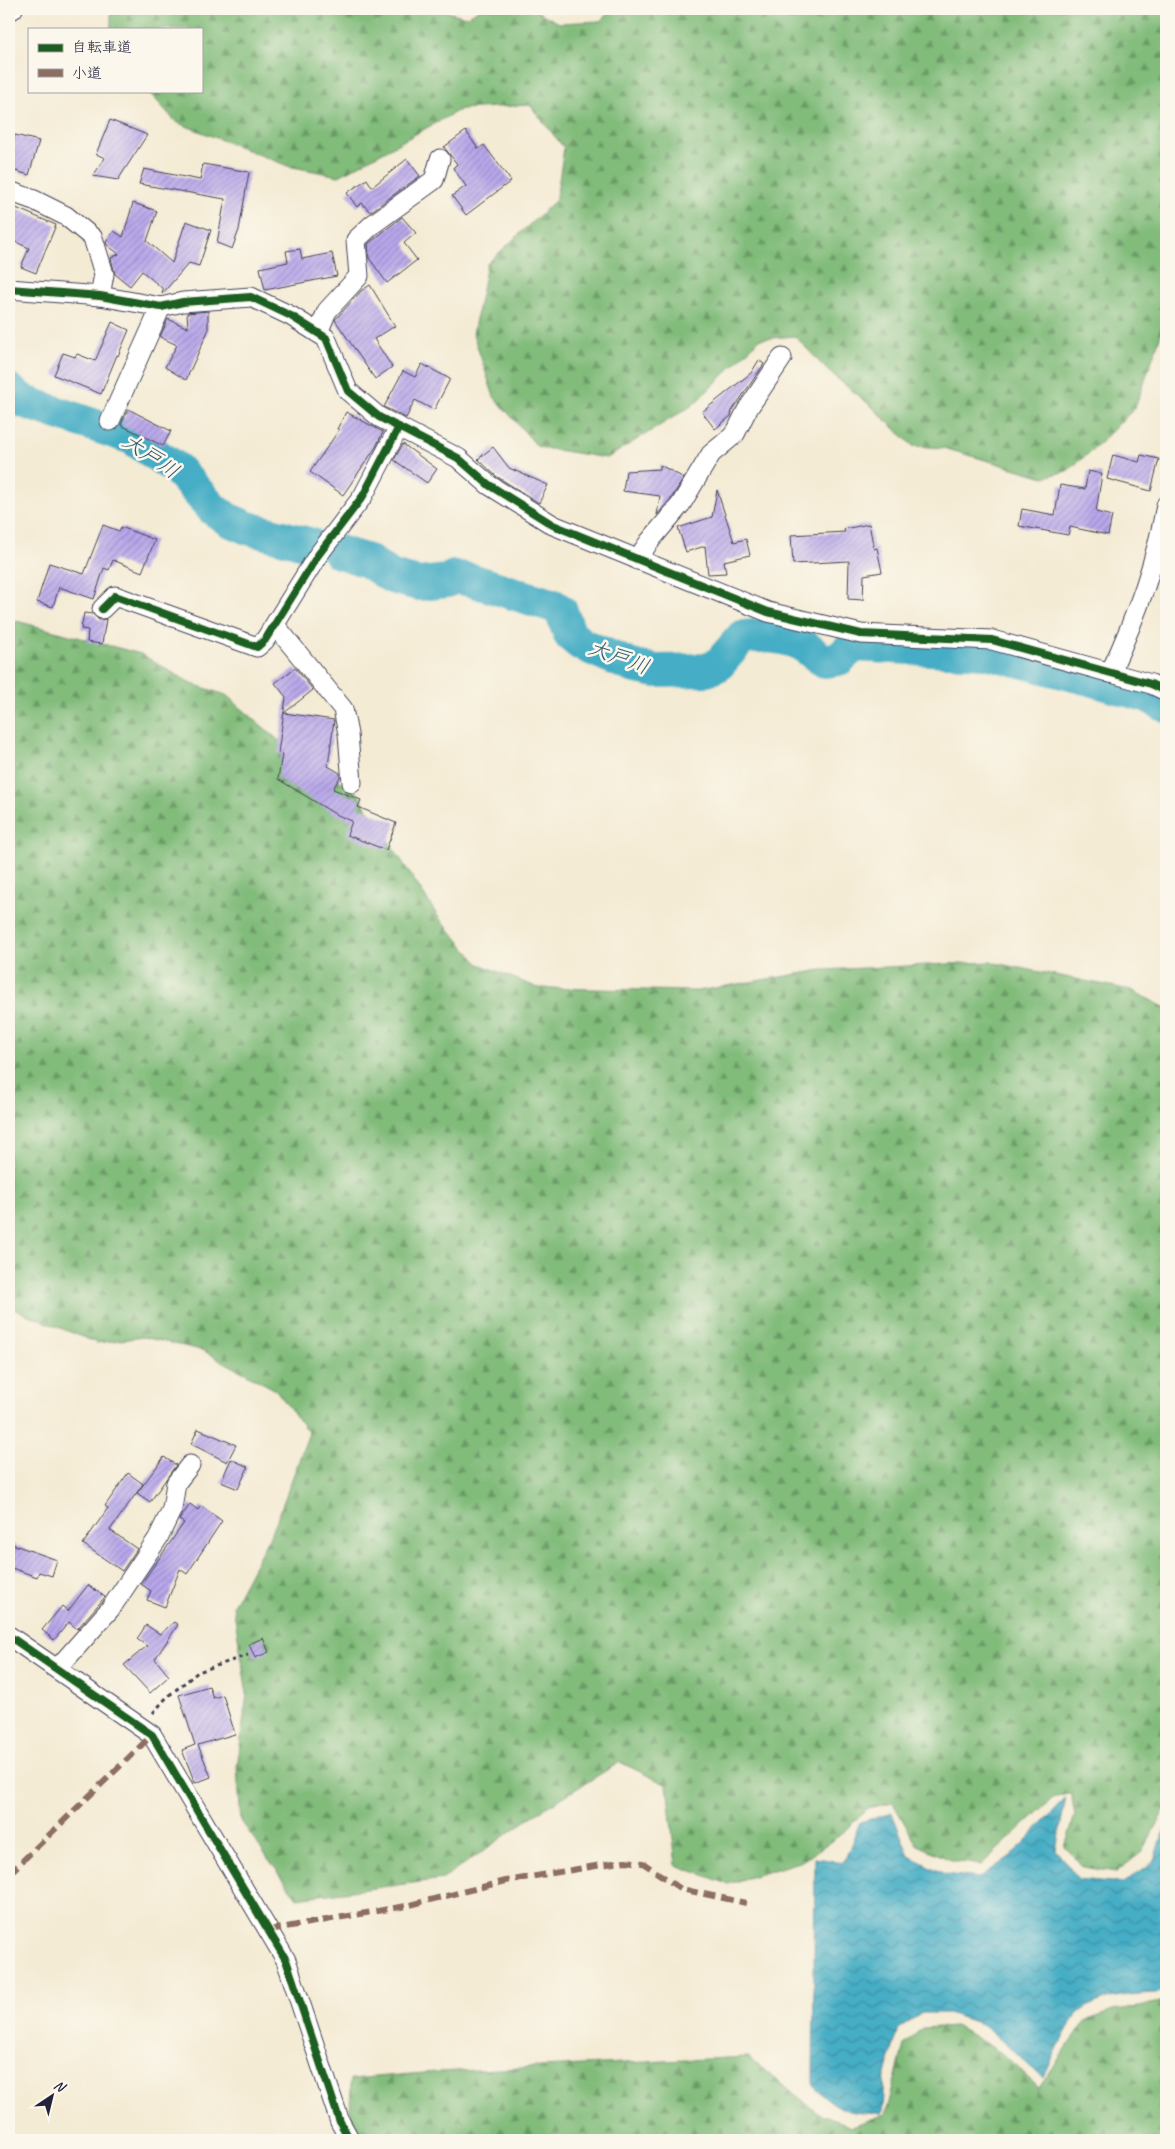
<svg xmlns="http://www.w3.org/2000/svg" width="1175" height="2149" font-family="Caveat,'Klee One',sans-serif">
	<defs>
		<pattern id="forest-firs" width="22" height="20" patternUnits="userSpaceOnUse" patternTransform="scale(1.25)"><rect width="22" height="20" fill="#81bc7a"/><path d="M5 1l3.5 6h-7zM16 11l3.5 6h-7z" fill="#699865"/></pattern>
		<pattern id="water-waves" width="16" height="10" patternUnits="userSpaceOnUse" patternTransform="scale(1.25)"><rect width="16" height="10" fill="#45adc5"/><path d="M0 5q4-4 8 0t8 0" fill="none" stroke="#398ca1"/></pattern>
		<pattern id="building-hatch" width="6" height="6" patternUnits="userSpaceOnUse" patternTransform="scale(1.25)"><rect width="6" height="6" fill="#b9a8eb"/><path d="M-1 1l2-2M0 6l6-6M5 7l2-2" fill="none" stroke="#9688c0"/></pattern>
	</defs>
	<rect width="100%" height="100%" fill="#fbf7ec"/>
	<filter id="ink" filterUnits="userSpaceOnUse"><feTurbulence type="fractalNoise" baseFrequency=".02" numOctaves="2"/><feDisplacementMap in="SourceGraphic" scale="10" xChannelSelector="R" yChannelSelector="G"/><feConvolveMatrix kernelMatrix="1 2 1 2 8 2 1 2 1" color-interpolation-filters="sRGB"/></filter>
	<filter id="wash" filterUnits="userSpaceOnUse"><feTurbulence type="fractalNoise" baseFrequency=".0096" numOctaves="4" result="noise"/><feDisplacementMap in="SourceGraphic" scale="20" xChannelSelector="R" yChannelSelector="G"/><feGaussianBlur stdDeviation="1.12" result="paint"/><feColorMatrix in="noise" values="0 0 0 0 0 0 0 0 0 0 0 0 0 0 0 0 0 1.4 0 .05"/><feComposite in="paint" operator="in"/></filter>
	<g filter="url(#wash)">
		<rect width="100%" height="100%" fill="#f4ebd4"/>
		<g fill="url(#forest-firs)" stroke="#526f5a">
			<polygon points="111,9 437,9 466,17 480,9 533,9 559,23 600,21 613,9 1166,9 1166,320 1135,408 1095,448 1067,471 1044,477 944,448 913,446 870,405 828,371 795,336 760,339 693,405 607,458 538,447 494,397 473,334 487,264 556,200 564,148 530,105 461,109 339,176 288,166 176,122 148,91 201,91 201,29 111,29"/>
			<polygon points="9,619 141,654 192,684 226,695 291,751 356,791 439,918 479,964 538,988 697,991 822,970 990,962 1131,990 1166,1008 1166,1810 1164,1810 1142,1852 1116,1872 1083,1867 1065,1847 1075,1815 1071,1793 1053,1798 981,1865 951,1860 917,1845 893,1803 868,1808 840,1835 802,1861 728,1884 676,1865 667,1785 620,1762 537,1813 443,1879 297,1898 241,1821 237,1767 247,1694 233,1605 274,1528 309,1433 276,1390 202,1350 143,1337 97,1343 9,1307"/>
			<polygon points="1166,2001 1166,2140 365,2140 350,2116 351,2079 437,2072 748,2057 821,2115 852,2126 886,2114 904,2045 922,2028 956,2026 1000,2052 1039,2088 1085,2021 1117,2010"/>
		</g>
		<path fill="url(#water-waves)" stroke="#346880" d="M1066,1798L1056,1850L1078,1879L1123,1883L1155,1861L1166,1822V1992C1138,1995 1105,1993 1081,2011C1070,2019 1050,2064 1043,2078L984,2025L948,2013H922L899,2028L885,2074L883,2113C847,2114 840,2111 813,2086L815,1858L844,1862L860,1822L892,1813L909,1856L945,1874L979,1878L1011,1856Z"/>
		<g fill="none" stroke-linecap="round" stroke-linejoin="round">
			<g stroke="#45adc5" stroke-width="34">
				<polyline points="9,390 25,402 132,438 177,469 213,509 229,520 248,528 312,545"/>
				<path d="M339,552L368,561L392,577L407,581L419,584L447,581L454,577L471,580L554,606L561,611L570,635L581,644L632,666L656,671L707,670L718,665L742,637C762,635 784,635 802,645C810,650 817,657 825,661L839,659L854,645L986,652L1090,679L1148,696L1166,706"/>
			</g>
		</g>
		<g id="blocks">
			<g fill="url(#building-hatch)">
				<polygon points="110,120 147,135 118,180 93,176 105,158 96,154"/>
				<polygon points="466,131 478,149 484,145 511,181 466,215 452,196 466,186 453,168 457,164 444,147"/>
				<polygon points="15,135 39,141 29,175 9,169 9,158"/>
				<polygon points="407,159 420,176 370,212 362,203 357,207 347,193 367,179 372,187"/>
				<polygon points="203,164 249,172 239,230 232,249 217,243 225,199 139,184 144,169 200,180"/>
				<polygon points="133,203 157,211 147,241 172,263 186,221 211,230 199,266 189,263 162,294 163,289 142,271 130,286 115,274 111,258 119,254 107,245 106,242 114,231 123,237"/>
				<polygon points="9,205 56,225 36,273 21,267 29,248 9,239"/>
				<polygon points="402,217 416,233 404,243 417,260 387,283 369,258 368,244"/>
				<polygon points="300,249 302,259 332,253 337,276 265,290 260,268 288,262 286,251"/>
				<polygon points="370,285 395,326 374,339 392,367 375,379 335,320 361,291"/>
				<polygon points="208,311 208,331 186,380 165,367 177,345 160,337 168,319 188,328 187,313"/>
				<polygon points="112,322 129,330 118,356 117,355 101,394 54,375 63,353 75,357 77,354 95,361"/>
				<polygon points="759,360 764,364 732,411 731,416 715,429 702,412 751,373"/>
				<polygon points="422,364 450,379 434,410 415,400 406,418 384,407 403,371 415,377"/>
				<polygon points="128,409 171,431 163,446 121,425"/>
				<polygon points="346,412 383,432 376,447 343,495 310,472 339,430 337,429"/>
				<polygon points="403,444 437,469 427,483 394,460"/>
				<polygon points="493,447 509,468 548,485 539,503 496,476 478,459"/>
				<polygon points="1113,455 1139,462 1141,455 1159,459 1151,491 1107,479"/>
				<polygon points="660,465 684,478 672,497 657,515 660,496 623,491 626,471 660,469"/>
				<polygon points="1088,471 1102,474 1096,512 1112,516 1108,535 1070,527 1068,535 1019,526 1022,509 1055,515 1060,485 1085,489"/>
				<polygon points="717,490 734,542 746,539 750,555 724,561 726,573 708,574 705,546 686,552 678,528 712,517"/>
				<polygon points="869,524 874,549 877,548 882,572 864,575 863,600 848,599 849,561 793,564 791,535 845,532 844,529"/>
				<polygon points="103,525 119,531 121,527 155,540 142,572 113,560 109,570 104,568 94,599 59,587 53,607 37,602 49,563 84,574"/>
				<polygon points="84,613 93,614 99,620 106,619 102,644 87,642 88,630 81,629"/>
				<polygon points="295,668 313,690 284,713 334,720 328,766 340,773 340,777 333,789 361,800 358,807 396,823 386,850 347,835 352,821 335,814 278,779 282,754 278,753 286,697 275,683"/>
				<polygon points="198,1429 236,1445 227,1462 191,1444"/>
				<polygon points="164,1457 176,1465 150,1502 137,1493"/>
				<polygon points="231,1459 248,1467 238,1489 221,1482"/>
				<polygon points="128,1473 143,1484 110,1530 137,1549 122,1571 83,1544 108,1508 105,1506"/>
				<polygon points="190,1504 198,1510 201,1506 222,1521 187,1574 180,1569 165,1607 147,1600 151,1591 141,1584 184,1523 179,1520"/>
				<polygon points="9,1543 57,1560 52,1576 39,1572 37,1577 9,1567"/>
				<polygon points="88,1585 105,1597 77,1629 69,1622 54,1640 42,1630 62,1606 68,1611"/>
				<polygon points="174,1622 178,1625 155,1659 169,1676 150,1693 124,1665 147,1646 137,1639 146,1625 160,1634"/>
				<polygon points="263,1638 269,1652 255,1658 249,1644"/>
				<polygon points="209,1686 213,1698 223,1695 235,1734 198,1745 211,1777 195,1783 182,1750 195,1745 179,1695"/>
			</g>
		</g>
	</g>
	<g filter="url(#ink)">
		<use href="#blocks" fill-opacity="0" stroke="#424052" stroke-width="1"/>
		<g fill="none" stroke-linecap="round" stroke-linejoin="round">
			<defs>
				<g id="minor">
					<polyline points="9,11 13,9"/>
					<polyline points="9,191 34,200 66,216 93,238 104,274 100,296"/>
					<polyline points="9,289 100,296 161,307 183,302 251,297 291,316 326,338 348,391 379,417 458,458 489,485 553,525 768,612 861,634 992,640 1151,684 1166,691"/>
					<polyline points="318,333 327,311 359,276 356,240 373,224 434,180 440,159"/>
					<polyline points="110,421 161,307"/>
					<polyline points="637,560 649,542 681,504 711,454 735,434 747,410 782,358"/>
					<polyline points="102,609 115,596 257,647 265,640 318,555 363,496 399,427"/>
					<polyline points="275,625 343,709 348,734 352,783"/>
					<path d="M1110,673C1135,620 1156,563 1166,505"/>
					<polyline points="9,1636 152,1735 286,1960 340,2122 350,2140"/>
					<polyline points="57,1669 111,1608 158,1538 172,1509 176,1483 190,1465"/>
				</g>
			</defs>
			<use href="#minor" stroke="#424052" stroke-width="21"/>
			<polyline stroke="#424052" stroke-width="3" stroke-dasharray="4 4" stroke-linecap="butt" points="153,1713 167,1697 198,1672 248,1655"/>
			<use href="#minor" stroke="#fff" stroke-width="19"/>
			<g stroke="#8d6e63" stroke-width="6" stroke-dasharray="12 6" stroke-linecap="butt">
				<polyline points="9,1874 152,1735"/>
				<polyline points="269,1930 406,1906 506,1881 625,1861 643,1863 681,1889 746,1903"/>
			</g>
			<defs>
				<g id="cycleway">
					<polyline points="9,289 100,296 161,307 183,302 251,297 291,316 326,338 348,391 379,417 458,458 489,485 553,525 768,612 861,634 992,640 1151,684 1166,691"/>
					<polyline points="102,609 115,596 257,647 265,640 318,555 363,496 399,427"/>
					<polyline points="9,1636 152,1735 286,1960 340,2122 350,2140"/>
				</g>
			</defs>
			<use href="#cycleway" stroke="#fbf7ec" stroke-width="11"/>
			<use href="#cycleway" stroke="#1b5e20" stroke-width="8"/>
		</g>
	</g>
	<g text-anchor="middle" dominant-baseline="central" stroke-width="5" stroke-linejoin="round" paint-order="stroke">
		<g font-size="21" font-style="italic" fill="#305a72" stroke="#fbf7ec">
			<text transform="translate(151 456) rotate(34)">大戸川</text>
			<text transform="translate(619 657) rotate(20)">大戸川</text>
		</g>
	</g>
	<rect width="1175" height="2149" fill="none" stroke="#fbf7ec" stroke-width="30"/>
	<rect x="28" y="28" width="175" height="65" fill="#fbf7ec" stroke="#a4a2a5"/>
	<rect x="38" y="44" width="25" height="8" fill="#1b5e20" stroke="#a4a2a5"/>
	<text x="72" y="52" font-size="15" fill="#22223b">自転車道</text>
	<rect x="38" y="69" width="25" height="8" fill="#8d6e63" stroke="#a4a2a5"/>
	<text x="72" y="78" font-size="15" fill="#22223b">小道</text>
	<g transform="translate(52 2096) rotate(35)" stroke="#fbf7ec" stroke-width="4" paint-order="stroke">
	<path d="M0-4L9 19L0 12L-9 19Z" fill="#22223b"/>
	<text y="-8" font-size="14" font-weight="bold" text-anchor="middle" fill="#22223b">N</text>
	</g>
</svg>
